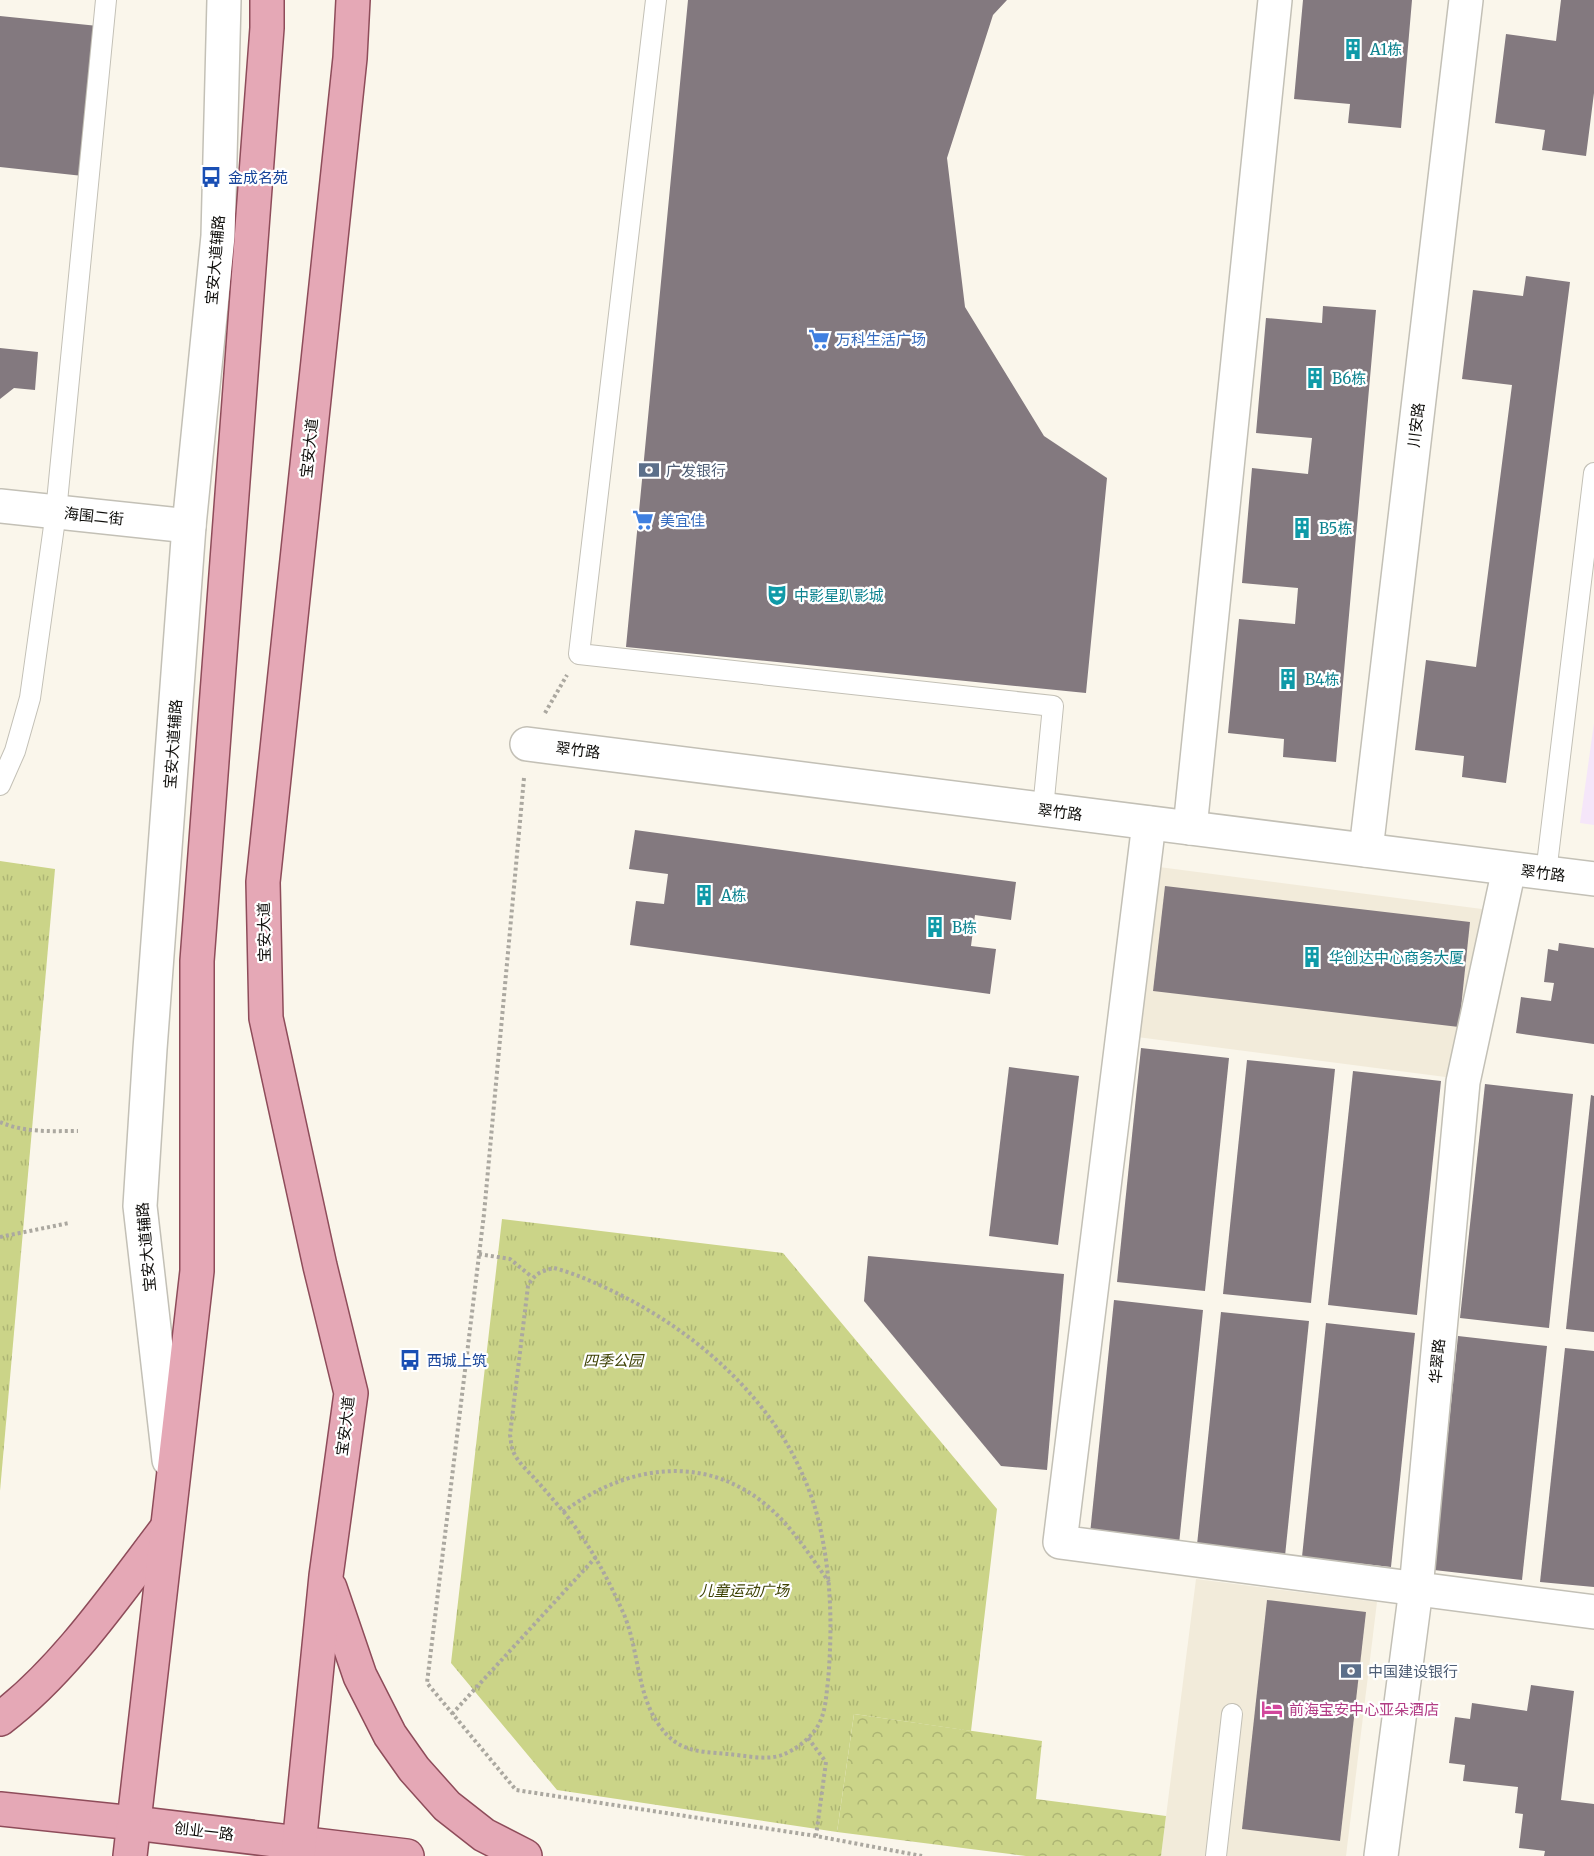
<svg xmlns="http://www.w3.org/2000/svg" width="1594" height="1856" font-family="Merriweather,'Noto Sans SC',serif">
	<defs>
		<pattern id="forest-crowns" width="20" height="18" patternUnits="userSpaceOnUse" patternTransform="scale(1.5)"><rect width="20" height="18" fill="#cbd488"/><path d="M2 6a3 3 0 1 1 6 0M12 15a3 3 0 1 1 6 0" fill="none" stroke="#adb574"/></pattern>
		<pattern id="park-tufts" width="24" height="20" patternUnits="userSpaceOnUse" patternTransform="scale(1.5)"><rect width="24" height="20" fill="#cbd488"/><path d="M3 7l-1-3M5 7V3M7 7l1-3M15 17l-1-3M17 17v-4M19 17l1-3" fill="none" stroke="#adb574"/></pattern>
	</defs>
	<rect width="100%" height="100%" fill="#faf6eb"/>
	<g fill="#f2ebda">
		<polygon points="1159,867 1482,909 1461,1079 1137,1037"/>
		<polygon points="1196,1579 1377,1602 1346,1856 1161,1856"/>
	</g>
	<polygon fill="#f5e6f9" points="1594,723 1594,825 1580,823"/>
	<polygon fill="url(#forest-crowns)" points="854,1714 1042,1741 1036,1799 1166,1816 1161,1856 1026,1856 837,1832"/>
	<g fill="url(#park-tufts)">
		<polygon points="0,861 55,869 0,1491"/>
		<polygon points="502,1219 783,1253 997,1509 971,1731 854,1714 837,1832 557,1790 451,1663"/>
	</g>
	<g fill="#83797f">
		<polygon points="688,0 1007,0 993,15 947,158 965,307 1044,436 1107,478 1086,693 626,647"/>
		<polygon points="1303,0 1412,0 1401,128 1348,123 1350,104 1294,99"/>
		<polygon points="1561,0 1594,0 1594,93 1586,156 1542,150 1545,130 1495,123 1506,34 1556,41"/>
		<polygon points="0,16 98,26 83,176 0,167"/>
		<polygon points="1526,276 1570,282 1506,783 1462,777 1464,756 1415,750 1426,660 1476,667 1512,385 1462,379 1473,290 1523,296"/>
		<polygon points="1323,306 1376,310 1336,762 1283,757 1284,739 1228,733 1239,619 1295,624 1298,588 1242,583 1252,468 1308,474 1312,438 1256,433 1266,318 1322,323"/>
		<polygon points="0,348 38,352 35,390 14,388 0,399"/>
		<polygon points="635,830 1016,882 1011,920 975,915 971,946 996,949 990,994 630,945 636,901 664,904 668,874 629,869"/>
		<polygon points="1165,886 1470,922 1459,1027 1153,991"/>
		<polygon points="1559,943 1594,948 1594,1044 1516,1033 1521,997 1551,1001 1554,983 1544,982 1548,949 1558,951"/>
		<polygon points="1141,1048 1229,1058 1205,1291 1117,1282"/>
		<polygon points="1247,1060 1335,1069 1311,1303 1223,1294"/>
		<polygon points="1009,1067 1079,1076 1058,1245 989,1236"/>
		<polygon points="1353,1071 1441,1081 1417,1315 1328,1305"/>
		<polygon points="1485,1084 1573,1094 1549,1328 1460,1318"/>
		<polygon points="1591,1095 1594,1096 1594,1332 1566,1329"/>
		<polygon points="868,1256 1064,1274 1047,1470 1001,1466 864,1301"/>
		<polygon points="1114,1300 1203,1310 1179,1544 1090,1534"/>
		<polygon points="1221,1312 1309,1321 1285,1556 1197,1545"/>
		<polygon points="1326,1323 1415,1333 1391,1567 1302,1557"/>
		<polygon points="1458,1336 1547,1346 1522,1580 1434,1570"/>
		<polygon points="1565,1348 1594,1351 1594,1587 1540,1582"/>
		<polygon points="1267,1600 1366,1612 1340,1841 1242,1829"/>
		<polygon points="1531,1685 1574,1691 1561,1800 1594,1804 1594,1856 1544,1856 1545,1851 1519,1848 1523,1814 1515,1813 1518,1787 1463,1781 1465,1765 1449,1763 1455,1717 1470,1719 1472,1703 1527,1711"/>
	</g>
	<g fill="none" stroke-linecap="round" stroke-linejoin="round">
		<defs>
			<g id="lane">
				<polyline points="656,0 579,654 1053,706 1043,809"/>
				<polyline points="0,785 15,751 30,698 56,512 106,0"/>
				<polyline points="1546,873 1594,473"/>
				<polyline points="1216,1856 1232,1714"/>
			</g>
			<g id="street">
				<polyline points="0,506 189,526"/>
				<polyline points="527,744 1594,879"/>
				<polyline points="1149,823 1060,1542 1594,1612"/>
				<polyline points="1190,828 1275,0"/>
				<polyline points="1366,850 1466,0"/>
				<polyline points="1381,1856 1416,1589 1463,1082 1509,869"/>
			</g>
			<polyline id="secondary" points="169,1460 140,1206 150,1049 189,526 218,236 224,0"/>
			<g id="primary">
				<polyline points="330,1588 360,1676 390,1735 414,1769 447,1806 484,1835 525,1856"/>
				<path d="M0,1719C64,1671 118,1592 167,1528"/>
				<polyline points="0,1809 134,1823 407,1856"/>
				<polyline points="130,1856 197,1271 197,961 267,28 267,0"/>
				<polyline points="298,1856 326,1576 351,1393 320,1266 266,1018 263,882 350,58 353,0"/>
			</g>
		</defs>
		<use href="#lane" stroke="#c3c0b6" stroke-width="22"/>
		<use href="#street" stroke="#c3c0b6" stroke-width="36"/>
		<use href="#secondary" stroke="#c3c0b6" stroke-width="36"/>
		<use href="#primary" stroke="#8e4c5a" stroke-width="36"/>
		<g stroke="#aba8a0" stroke-width="4" stroke-dasharray="3 3" stroke-linecap="butt">
			<polyline points="545,713 567,675"/>
			<polyline points="524,778 484,1214 427,1683 516,1790 816,1836 922,1856"/>
			<path d="M0,1122C25,1133 51,1131 78,1131"/>
			<polyline points="0,1237 69,1223"/>
			<polyline points="479,1254 510,1259 532,1277"/>
			<path d="M554,1268C573,1273 589,1280 606,1288C671,1318 730,1363 772,1421C791,1447 807,1480 816,1511C831,1566 833,1623 828,1681C826,1696 826,1710 819,1724C812,1737 796,1750 782,1755C766,1761 743,1755 727,1754C696,1751 678,1752 659,1725C636,1693 639,1646 622,1610C608,1579 593,1551 573,1524C562,1509 549,1495 537,1481C529,1472 518,1463 513,1451C511,1446 511,1440 510,1435L528,1286C534,1274 541,1271 554,1268Z"/>
			<path d="M563,1512C628,1464 708,1452 772,1510C794,1530 811,1557 829,1582"/>
			<polyline points="452,1714 596,1557"/>
			<polyline points="808,1738 826,1762 816,1836"/>
		</g>
		<use href="#lane" stroke="#fff" stroke-width="20"/>
		<use href="#street" stroke="#fff" stroke-width="33"/>
		<use href="#secondary" stroke="#fff" stroke-width="33"/>
		<use href="#primary" stroke="#e5a8b6" stroke-width="33"/>
	</g>
	<defs>
		<symbol id="building-bare" viewBox="-9 -9 18 18"><path d="M-4-6H4V6H1V3H-1V6H-4ZM-2.5-4.3h1.7v1.8h-1.7ZM.8-4.3h1.7v1.8H.8ZM-2.5-1h1.7V.8h-1.7ZM.8-1h1.7V.8H.8Z" fill="#0f9aa8" stroke="#fff" stroke-width="2.5" paint-order="stroke"/></symbol>
		<symbol id="bus-bare" viewBox="-9 -9 18 18"><path d="M-5-6H5V4H4V6H2V4H-2V6H-4V4H-5ZM-3.5-4V0h7V-4ZM-3.5 1.2v1.5H-2V1.2ZM2 1.2v1.5H3.5V1.2Z" fill="#1a4fb4" stroke="#fff" stroke-width="2.5" paint-order="stroke"/></symbol>
		<symbol id="supermarket-bare" viewBox="-9 -9 18 18"><path d="M-6-5.5h2.5l.6 2H6L4.5 2H-2.5L-4.4-4H-6ZM-1.5 3.2a1.3 1.3 0 1 0 .1 0ZM3 3.2a1.3 1.3 0 1 0 .1 0Z" fill="#3f7fe0" stroke="#fff" stroke-width="2.5" paint-order="stroke"/></symbol>
		<symbol id="bank-bare" viewBox="-9 -9 18 18"><path d="M-6-4H6V4H-6ZM0-2.3a2.3 2.3 0 1 0 0 4.6a2.3 2.3 0 1 0 0-4.6Z" fill="#5c6f8a" stroke="#fff" stroke-width="2.5" paint-order="stroke"/></symbol>
		<symbol id="theatre-bare" viewBox="-9 -9 18 18"><path d="M-5-5.5Q0-4 5-5.5V0Q5 5 0 6Q-5 5-5 0ZM-3.3-2.5H-1v1.5H-3.3ZM1-2.5H3.3v1.5H1ZM-2.8 1Q0 5.5 2.8 1Z" fill="#0f9aa8" stroke="#fff" stroke-width="2.5" paint-order="stroke"/></symbol>
		<symbol id="hotel-bare" viewBox="-9 -9 18 18"><path d="M-6-4.5h1.5V1H6V5H4.5V3h-9V5H-6ZM-4 0a1.8 1.8 0 1 1 3.6 0ZM.5 0V-2.5h3Q6-2.5 6 0Z" fill="#d1479c" stroke="#fff" stroke-width="2.5" paint-order="stroke"/></symbol>
	</defs>
	<g fill-rule="evenodd">
		<use href="#building-bare" x="1338" y="34" width="30" height="30"/>
		<use href="#bus-bare" x="196" y="162" width="30" height="30"/>
		<use href="#supermarket-bare" x="804" y="324" width="30" height="30"/>
		<use href="#building-bare" x="1300" y="363" width="30" height="30"/>
		<use href="#bank-bare" x="634" y="455" width="30" height="30"/>
		<use href="#supermarket-bare" x="628" y="505" width="30" height="30"/>
		<use href="#building-bare" x="1287" y="513" width="30" height="30"/>
		<use href="#theatre-bare" x="762" y="580" width="30" height="30"/>
		<use href="#building-bare" x="1273" y="664" width="30" height="30"/>
		<use href="#building-bare" x="689" y="880" width="30" height="30"/>
		<use href="#building-bare" x="920" y="912" width="30" height="30"/>
		<use href="#building-bare" x="1297" y="942" width="30" height="30"/>
		<use href="#bus-bare" x="395" y="1345" width="30" height="30"/>
		<use href="#bank-bare" x="1336" y="1656" width="30" height="30"/>
		<use href="#hotel-bare" x="1257" y="1694" width="30" height="30"/>
	</g>
	<g text-anchor="middle" dominant-baseline="central" stroke-width="4.5" stroke-linejoin="round" paint-order="stroke">
		<g font-size="15" fill="#0d838f" stroke="#fff" text-anchor="start">
			<text x="1370" y="49">A1栋</text>
			<text x="1332" y="378">B6栋</text>
			<text x="1319" y="528">B5栋</text>
			<text x="794" y="595">中影星趴影城</text>
			<text x="1305" y="679">B4栋</text>
			<text x="721" y="895">A栋</text>
			<text x="952" y="927">B栋</text>
			<text x="1329" y="957">华创达中心商务大厦</text>
		</g>
		<g font-size="15" fill="#164399" stroke="#fff" text-anchor="start">
			<text x="228" y="177">金成名苑</text>
			<text x="427" y="1360">西城上筑</text>
		</g>
		<g font-size="15" fill="#0e0d0a" stroke="#fff">
			<text transform="translate(215 260) rotate(-85)">宝安大道辅路</text>
			<text transform="translate(1416 425) rotate(-83)">川安路</text>
			<text transform="translate(309 448) rotate(-84)">宝安大道</text>
			<text transform="translate(94 516) rotate(6)">海围二街</text>
			<text transform="translate(173 744) rotate(-86)">宝安大道辅路</text>
			<text transform="translate(578 750) rotate(7)">翠竹路</text>
			<text transform="translate(1060 812) rotate(7)">翠竹路</text>
			<text transform="translate(1543 873) rotate(7)">翠竹路</text>
			<text transform="translate(264 932) rotate(-91)">宝安大道</text>
			<text transform="translate(146 1247) rotate(-95)">宝安大道辅路</text>
			<text transform="translate(1437 1361) rotate(-85)">华翠路</text>
			<text transform="translate(345 1426) rotate(-83)">宝安大道</text>
			<text transform="translate(204 1831) rotate(7)">创业一路</text>
		</g>
		<g font-size="15" fill="#366cbe" stroke="#fff" text-anchor="start">
			<text x="836" y="339">万科生活广场</text>
			<text x="660" y="520">美宜佳</text>
		</g>
		<g font-size="15" fill="#4e5e75" stroke="#fff" text-anchor="start">
			<text x="666" y="470">广发银行</text>
			<text x="1368" y="1671">中国建设银行</text>
		</g>
		<g font-size="15" font-style="italic" fill="#3e4204" stroke="#fff">
			<text x="613" y="1360">四季公园</text>
			<text x="744" y="1590">儿童运动广场</text>
		</g>
		<g font-size="15" fill="#b23c85" stroke="#fff" text-anchor="start">
			<text x="1289" y="1709">前海宝安中心亚朵酒店</text>
		</g>
	</g>
</svg>
